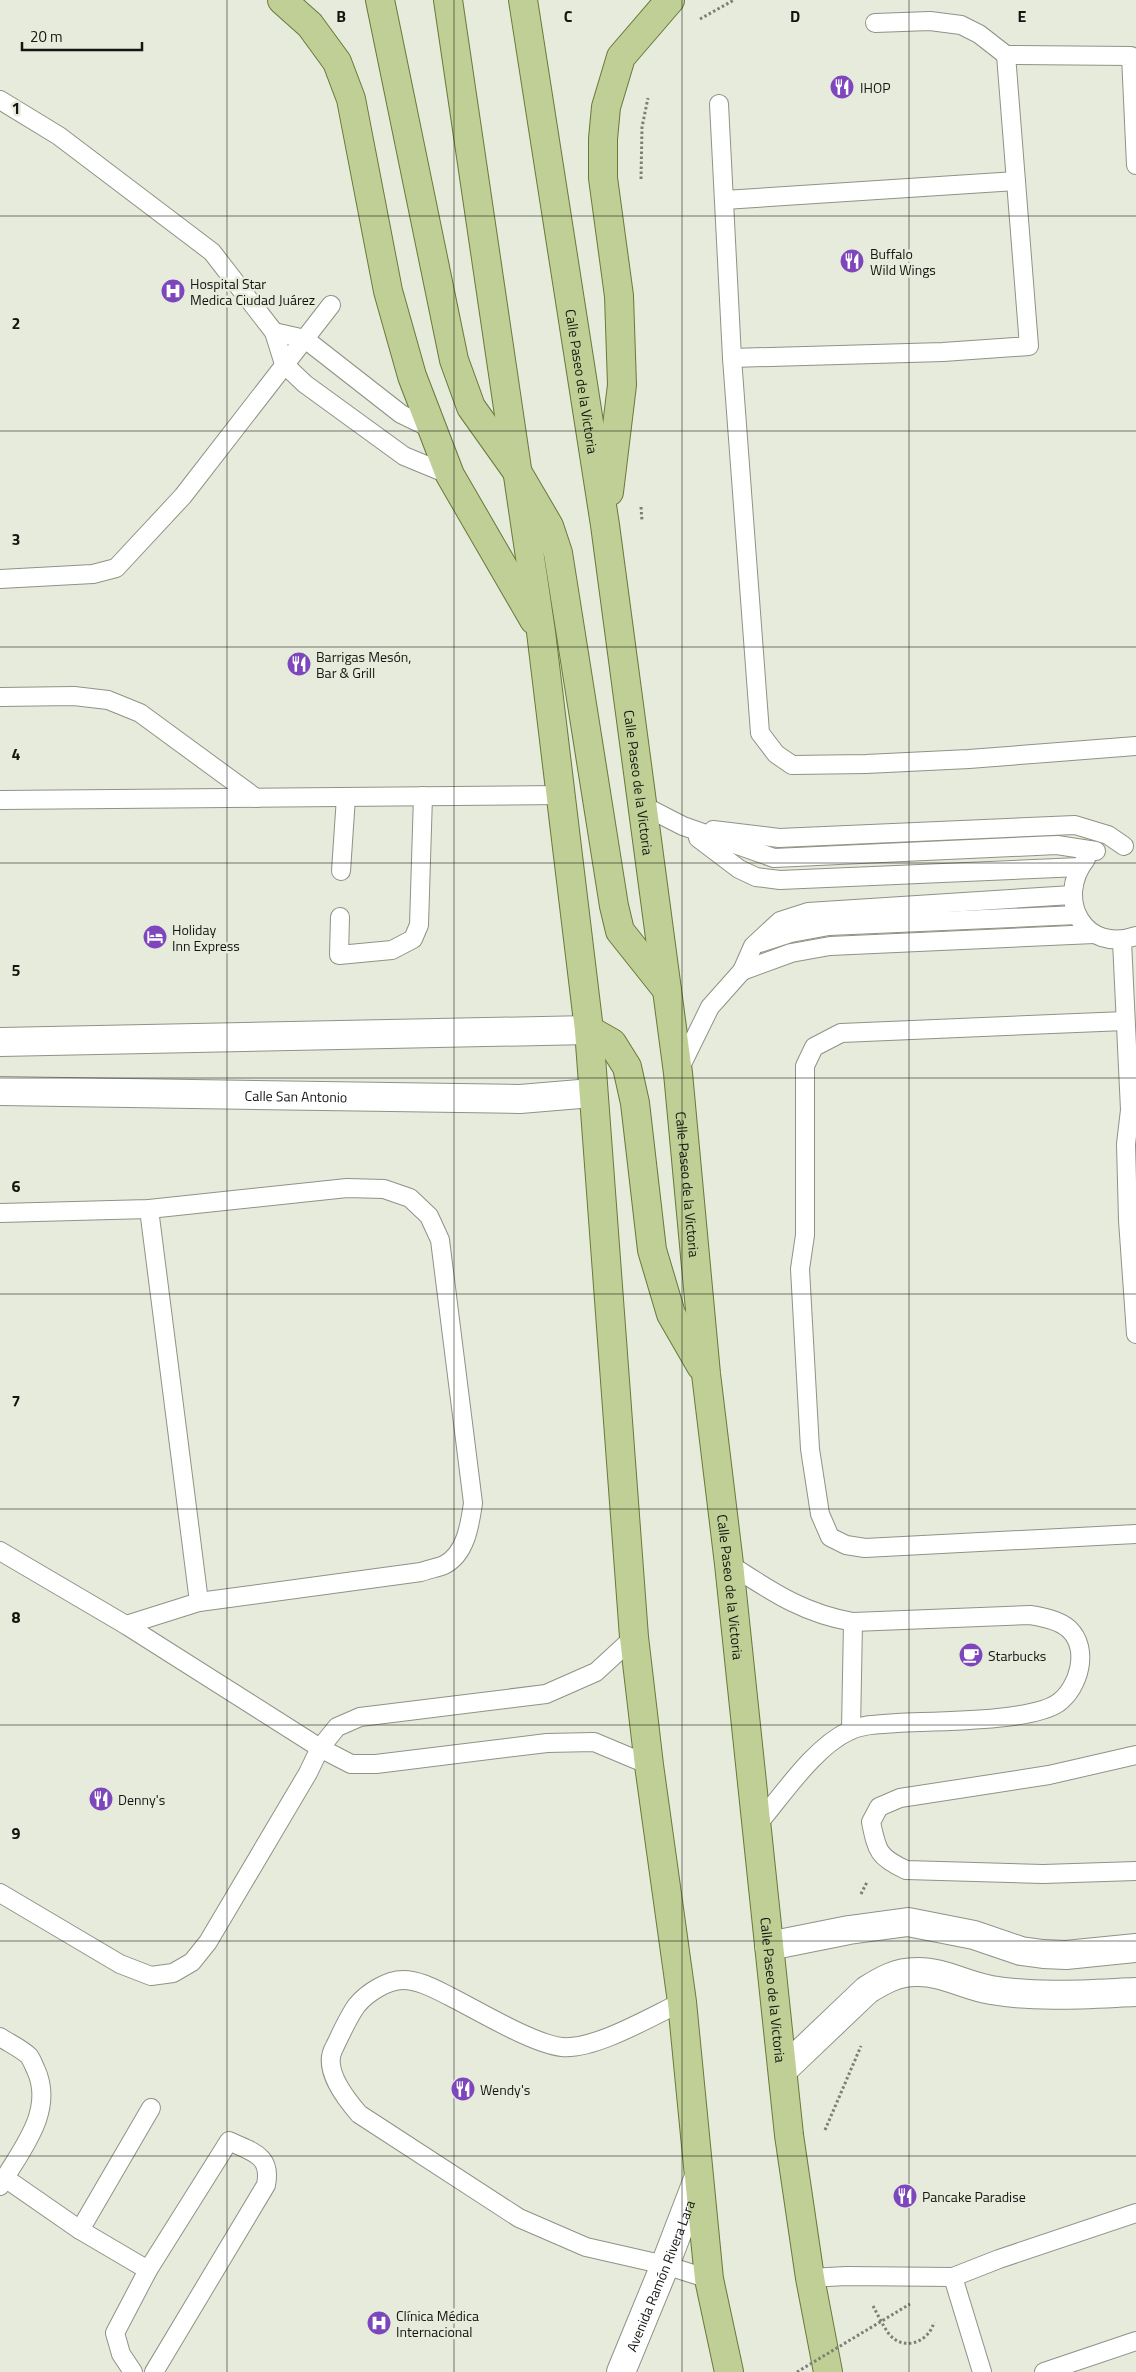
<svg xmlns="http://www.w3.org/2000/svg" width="1136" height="2372" font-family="'Titillium Web',sans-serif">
	<rect width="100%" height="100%" fill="#e6ebdc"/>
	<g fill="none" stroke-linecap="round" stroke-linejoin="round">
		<defs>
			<g id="service">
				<polyline points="875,23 930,21 961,25 979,34 1006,55 1131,56 1136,165"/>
				<polyline points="0,100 59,136 212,252 274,332 284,364 305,384 404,456 450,475"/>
				<polyline points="719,104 732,358 760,733 776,754 792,765 866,764 969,759 1136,746"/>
				<polyline points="724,200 1016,181"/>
				<polyline points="274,332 305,339 401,414 432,429"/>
				<polyline points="732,358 943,352 1029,346 1006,55"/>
				<polyline points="0,579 93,574 116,568 183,496 331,305"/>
				<polyline points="0,697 74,696 108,700 140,713 256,798"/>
				<polyline points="0,800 561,795"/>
				<polyline points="642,805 683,826 774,858 1057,845 1096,851"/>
				<polyline points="713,830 779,838 1075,825 1108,835 1124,846"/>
				<polyline points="698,838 739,869 756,877 780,880 1080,867"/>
				<path d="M1086,859C1054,900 1085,954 1136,936"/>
				<polyline points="341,871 346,797"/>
				<polyline points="340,917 339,955 392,950 413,939 419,925 423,796"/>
				<polyline points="1122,941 1130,1110 1126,1144 1128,1220 1136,1334"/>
				<polyline points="760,943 791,933 829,926 1077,915"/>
				<polyline points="742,971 791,953 830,946 1094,934"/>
				<polyline points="1125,1021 841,1033 814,1047 805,1066 805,1235 800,1269 810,1449 820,1514 830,1537 846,1545 865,1548 1136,1534"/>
				<polyline points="679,1070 710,1007 742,971 753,946 780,921 808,912 1072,895"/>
				<polyline points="149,1209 199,1602"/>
				<path d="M0,1213L149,1209L347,1188L384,1189L410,1198L429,1216L440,1240L473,1503C470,1524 466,1554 444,1565C437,1568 429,1569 421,1572L199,1602L126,1625"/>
				<polyline points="0,1551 126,1625 320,1748 351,1764 376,1764 547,1743 594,1742 649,1765"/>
				<path d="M729,1564C771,1591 802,1613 853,1622L1030,1615C1043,1617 1059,1620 1069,1629C1090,1649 1079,1688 1058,1703C1030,1722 934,1721 897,1723C882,1724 863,1724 849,1731C814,1747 782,1796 757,1825"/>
				<polyline points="851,1730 853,1622"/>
				<path d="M1136,1755L1049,1775L900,1798L879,1807L871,1822C877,1851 878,1857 906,1870L1043,1874L1136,1871"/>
				<polyline points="0,1893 120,1964 151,1976 173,1973 192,1962 208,1942 308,1773 320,1748 337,1727 360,1717 546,1694 596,1672 634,1637"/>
				<path d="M682,2002C652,2016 595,2050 562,2047C533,2044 477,2010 449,1996C435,1989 419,1980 403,1980C387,1980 367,1993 357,2005C348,2017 341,2034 334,2048C322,2069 346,2099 359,2114L519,2218L586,2247L665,2265L709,2279"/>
				<path d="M0,2037C9,2043 22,2049 29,2056C32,2060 34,2066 36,2070C55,2112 20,2151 0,2186"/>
				<polyline points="5,2178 80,2230 148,2270"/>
				<polyline points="80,2230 151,2108"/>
				<polyline points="953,2277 982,2372"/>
				<polyline points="810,2278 846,2276 953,2277 999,2259 1136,2213"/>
				<path d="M133,2372L121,2354L115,2333L148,2270L229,2141C252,2152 272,2155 266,2185L154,2372"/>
				<polyline points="1044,2372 1136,2341"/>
			</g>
			<g id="minor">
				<polyline points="0,1042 589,1030"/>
				<path id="s1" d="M0,1091L520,1099L592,1093"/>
				<polyline points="769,1946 849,1930 908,1922 974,1935 1021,1951 1043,1954 1066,1955 1136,1948"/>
				<path d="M783,2070L867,1990C883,1980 897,1972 916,1972C942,1971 966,1986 991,1990C1038,1998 1088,1994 1136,1992"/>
			</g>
			<g id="tertiary">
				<path id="s2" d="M621,2372L665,2265L698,2179"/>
			</g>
			<g id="primary">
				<polyline points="282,0 310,25 337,62 351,99 388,291 412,376 450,475 534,620"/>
				<polyline points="380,0 454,360 471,407 518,473 549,526 558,553 614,906 620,931 667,990"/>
				<polyline points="448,0 541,632 589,1030 634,1637 649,1765 682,2002 709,2279 729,2372"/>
				<path id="s3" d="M523,0L605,525L667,990L678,1073L706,1374L729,1564L789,2135L810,2278L828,2372"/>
				<polyline points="609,492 622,385 619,296 603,178 603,139 606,107 621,57 670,0"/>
				<polyline points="589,1030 612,1043 627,1067 635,1103 652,1250 671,1314 701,1366"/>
			</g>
		</defs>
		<use href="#service" stroke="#8e9385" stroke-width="20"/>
		<use href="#minor" stroke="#8e9385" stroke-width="30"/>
		<use href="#tertiary" stroke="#8e9385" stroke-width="30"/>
		<use href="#primary" stroke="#687939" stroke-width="30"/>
		<g stroke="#7c7f75" stroke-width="3" stroke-dasharray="2.5 2.5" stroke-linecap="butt">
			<polyline points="700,19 734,0"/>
			<polyline points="641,179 642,127 648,98"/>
			<polyline points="641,507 642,521"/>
			<polyline points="861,1894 867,1882"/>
			<polyline points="825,2130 861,2046"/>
			<path d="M873,2306C878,2315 883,2326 889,2334C904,2352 929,2342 934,2322"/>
		</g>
		<use href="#service" stroke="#fff" stroke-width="18"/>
		<use href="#minor" stroke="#fff" stroke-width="28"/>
		<use href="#tertiary" stroke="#fff" stroke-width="28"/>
		<use href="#primary" stroke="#c0cf95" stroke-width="28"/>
		<polyline stroke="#7c7f75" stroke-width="3" stroke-dasharray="2.5 2.5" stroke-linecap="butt" points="797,2372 910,2304"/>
	</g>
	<path fill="none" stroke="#141611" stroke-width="1" stroke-opacity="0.55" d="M227,0V2372M454,0V2372M682,0V2372M909,0V2372M0,216H1136M0,431H1136M0,647H1136M0,863H1136M0,1078H1136M0,1294H1136M0,1509H1136M0,1725H1136M0,1941H1136M0,2156H1136"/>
	<defs>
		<symbol id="restaurant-disc" viewBox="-11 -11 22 22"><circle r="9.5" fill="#7d46bc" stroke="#e6ebdc"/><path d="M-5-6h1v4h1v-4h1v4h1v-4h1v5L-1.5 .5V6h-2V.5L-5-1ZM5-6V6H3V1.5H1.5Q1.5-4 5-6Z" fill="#fff"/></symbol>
		<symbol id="hospital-disc" viewBox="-11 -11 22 22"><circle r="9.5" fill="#7d46bc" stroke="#e6ebdc"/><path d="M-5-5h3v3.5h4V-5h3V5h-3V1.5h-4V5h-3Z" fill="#fff"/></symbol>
		<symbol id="hotel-disc" viewBox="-11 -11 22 22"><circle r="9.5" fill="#7d46bc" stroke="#e6ebdc"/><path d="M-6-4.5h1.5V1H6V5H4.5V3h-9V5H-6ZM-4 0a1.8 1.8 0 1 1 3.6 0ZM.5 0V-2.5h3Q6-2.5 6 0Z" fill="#fff"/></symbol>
		<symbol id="cafe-disc" viewBox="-11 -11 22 22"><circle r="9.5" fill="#7d46bc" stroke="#e6ebdc"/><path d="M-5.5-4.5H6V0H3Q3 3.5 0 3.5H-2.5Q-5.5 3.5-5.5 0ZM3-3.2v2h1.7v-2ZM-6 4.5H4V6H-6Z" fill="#fff"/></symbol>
	</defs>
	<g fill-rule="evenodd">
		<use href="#restaurant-disc" x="828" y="73" width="28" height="28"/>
		<use href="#restaurant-disc" x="838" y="247" width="28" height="28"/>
		<use href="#hospital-disc" x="159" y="277" width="28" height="28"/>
		<use href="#restaurant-disc" x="285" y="650" width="28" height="28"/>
		<use href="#hotel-disc" x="141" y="923" width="28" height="28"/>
		<use href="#cafe-disc" x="957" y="1641" width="28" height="28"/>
		<use href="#restaurant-disc" x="87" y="1785" width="28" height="28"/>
		<use href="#restaurant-disc" x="449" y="2075" width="28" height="28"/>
		<use href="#restaurant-disc" x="891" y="2182" width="28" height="28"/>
		<use href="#hospital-disc" x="365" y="2309" width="28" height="28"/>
	</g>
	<g text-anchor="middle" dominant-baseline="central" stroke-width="5" stroke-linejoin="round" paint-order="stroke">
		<g font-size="14" fill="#141611" stroke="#e6ebdc" text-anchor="start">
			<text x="860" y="87">IHOP</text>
			<text x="870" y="253">Buffalo<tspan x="870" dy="16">Wild Wings</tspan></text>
			<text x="190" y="283">Hospital Star<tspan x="190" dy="16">Medica Ciudad Juárez</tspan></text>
			<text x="316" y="656">Barrigas Mesón,<tspan x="316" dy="16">Bar &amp; Grill</tspan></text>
			<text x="172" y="929">Holiday<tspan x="172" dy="16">Inn Express</tspan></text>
			<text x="988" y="1655">Starbucks</text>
			<text x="118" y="1799">Denny's</text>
			<text x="480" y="2089">Wendy's</text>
			<text x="922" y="2196">Pancake Paradise</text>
			<text x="396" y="2315">Clínica Médica<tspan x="396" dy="16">Internacional</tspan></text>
		</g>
		<g font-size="14" fill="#141611" stroke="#e6ebdc">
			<text stroke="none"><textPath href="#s3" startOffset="386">Calle Paseo de la Victoria</textPath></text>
			<text stroke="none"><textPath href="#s3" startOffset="791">Calle Paseo de la Victoria</textPath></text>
			<text stroke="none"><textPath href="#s1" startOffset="296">Calle San Antonio</textPath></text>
			<text stroke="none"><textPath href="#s3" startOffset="1196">Calle Paseo de la Victoria</textPath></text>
			<text stroke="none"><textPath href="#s3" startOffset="1601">Calle Paseo de la Victoria</textPath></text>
			<text stroke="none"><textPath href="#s3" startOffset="2006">Calle Paseo de la Victoria</textPath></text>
			<text stroke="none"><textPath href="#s2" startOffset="104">Avenida Ramón Rivera Lara</textPath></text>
		</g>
	</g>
	<g font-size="16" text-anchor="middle" font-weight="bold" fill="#141611" stroke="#e6ebdc" stroke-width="5" stroke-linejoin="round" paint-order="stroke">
		<text x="341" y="22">B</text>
		<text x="568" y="22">C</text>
		<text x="795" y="22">D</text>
		<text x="1022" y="22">E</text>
		<text x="16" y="114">1</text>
		<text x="16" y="329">2</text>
		<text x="16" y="545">3</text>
		<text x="16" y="760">4</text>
		<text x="16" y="976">5</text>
		<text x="16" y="1192">6</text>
		<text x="16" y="1407">7</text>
		<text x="16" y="1623">8</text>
		<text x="16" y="1839">9</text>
	</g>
	<path d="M22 42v8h120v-8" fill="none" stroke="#141611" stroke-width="2.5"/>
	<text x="30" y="42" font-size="15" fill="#141611" stroke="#e6ebdc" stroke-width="4" paint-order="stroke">20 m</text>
</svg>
